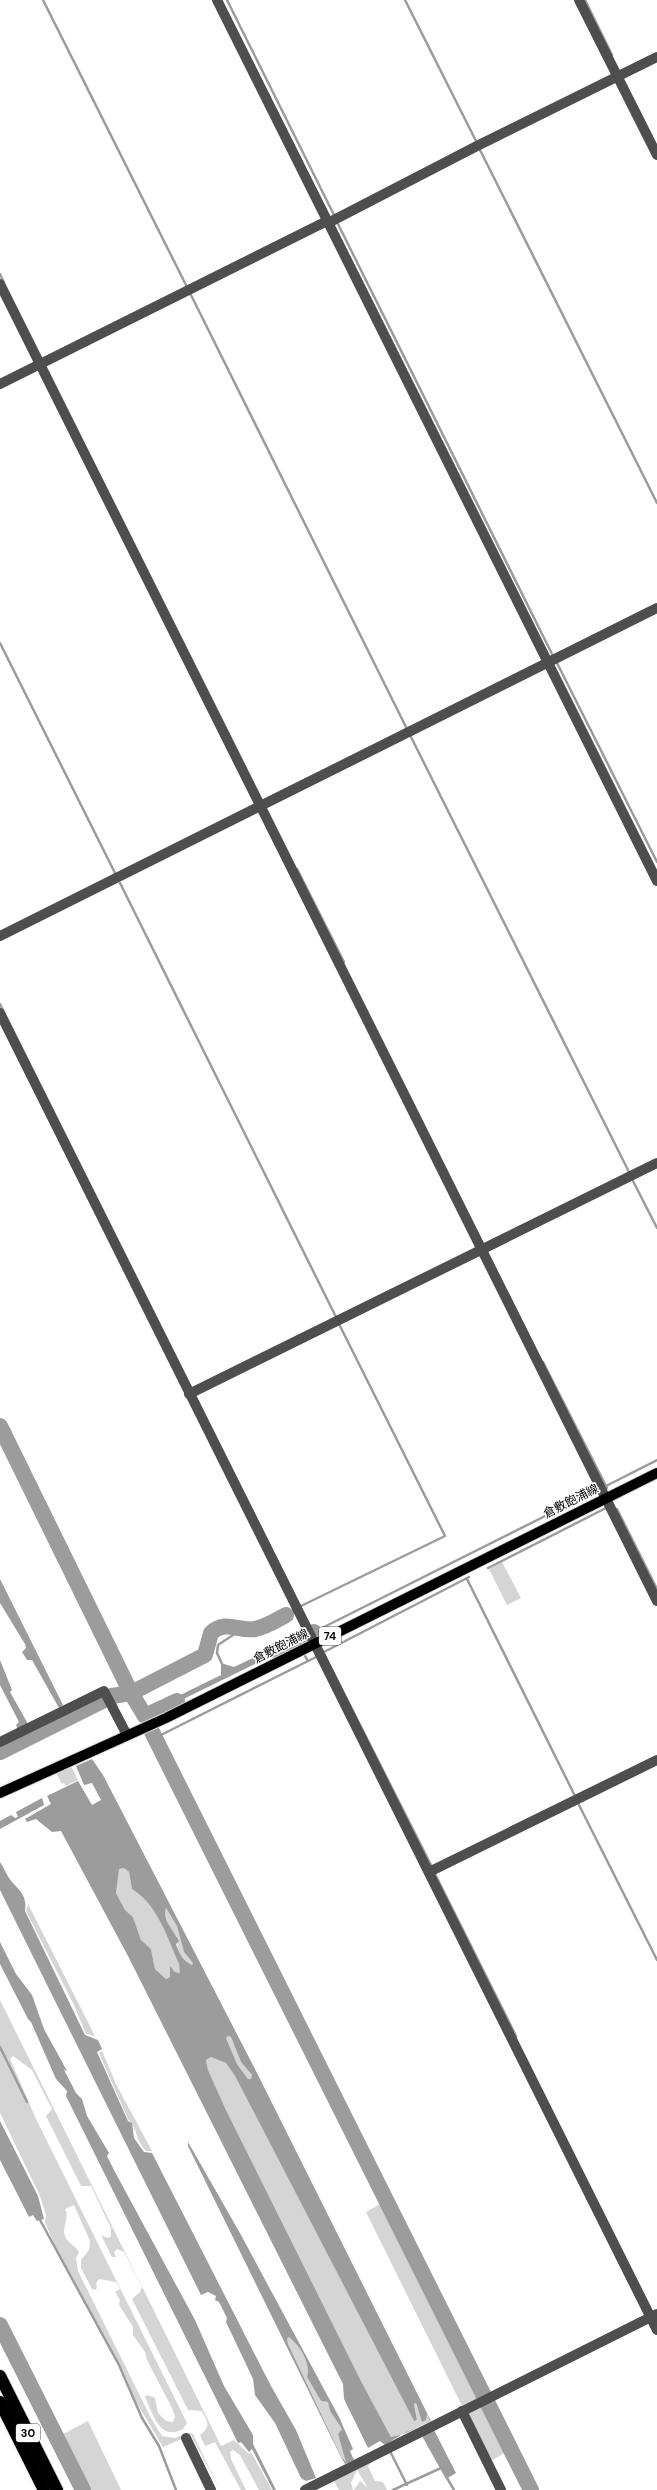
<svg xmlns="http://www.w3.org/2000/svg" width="657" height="2490" font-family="'DM Sans','Noto Sans JP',sans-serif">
	<rect width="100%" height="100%" fill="#fff"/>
	<g fill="#d5d5d5">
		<polygon points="502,1562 521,1598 507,1605 489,1569"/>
		<polygon points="71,1766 78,1780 66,1786 64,1783 62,1784 56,1773"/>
		<path d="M124,1868L129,1872L132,1889C158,1905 167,1938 179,1964L181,1973L175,1972L170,1967V1977L166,1979L155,1969L151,1949L141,1940L133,1917L125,1910L116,1893L118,1869Z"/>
		<polygon points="28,1904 95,2036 86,2034 74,2005 26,1911"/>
		<path d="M166,1908L177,1926L184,1952L193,1963L192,1965C181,1960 176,1948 177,1937C171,1931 163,1916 166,1908Z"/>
		<path d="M0,2000L221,2446L234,2440L249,2454L251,2452L272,2490H259L240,2455L233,2450L230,2452L231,2459L246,2490H241L215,2442L205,2446L200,2435C211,2426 208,2423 202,2411L188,2410L132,2299L140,2292L142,2287L124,2252L117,2249L114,2252L116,2257H112L101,2235L108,2238L111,2236V2228L91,2186H81L46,2116L52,2109L32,2070L13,2056L10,2059L37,2121L187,2423L183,2429C160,2442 153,2414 145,2397L147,2395L155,2398L158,2413L166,2421L173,2422L175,2416L172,2408L147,2360L145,2352L133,2335V2327L119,2305L120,2300L115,2292L120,2289L116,2282L99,2279L96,2283L97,2288L95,2290L92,2289L81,2268V2260L89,2250L90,2241L74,2205L65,2209C69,2217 64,2224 64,2232C65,2243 76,2245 79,2252L76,2258L78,2271L151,2418L162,2436L174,2438L190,2433L193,2434L220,2490L191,2435L163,2447L132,2395L127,2379L54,2243L45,2223L46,2215L40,2196L0,2113Z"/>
		<polygon points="228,2036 231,2037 241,2062 252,2075 251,2079 248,2079 237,2064 226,2038"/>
		<path d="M102,2051L116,2084L152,2151H146C136,2142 137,2127 128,2119L99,2053Z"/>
		<polygon points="211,2057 226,2063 235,2076 414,2421 417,2420 414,2403 416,2403 417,2408 425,2415 427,2414 430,2421 406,2433 391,2437 362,2383 226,2110 208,2070 206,2059"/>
		<polygon points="384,2202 481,2398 462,2406 366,2212"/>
		<path d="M289,2337C300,2346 311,2363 307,2377L321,2401L328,2402L330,2411L342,2429L338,2434L347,2462L341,2456L288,2344L287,2339Z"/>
		<polygon points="485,2404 508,2451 491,2461 467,2413"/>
		<polygon points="88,2421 121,2490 91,2490 63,2434"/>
		<polygon points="371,2459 372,2462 368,2466 375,2481 383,2482 387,2490 354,2490 360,2481 368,2488 357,2470 351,2483 353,2490 339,2490 333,2479"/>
	</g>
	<g fill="#9c9c9c" fill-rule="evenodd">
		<polygon points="0,1579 63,1705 59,1708 32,1660 27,1660 22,1652 26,1648 25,1644 0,1603"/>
		<polygon points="293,1609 295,1612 291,1620 276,1629 273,1626 269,1628 265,1623"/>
		<polygon points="292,1639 295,1639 296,1644 159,1711 158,1706 221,1675 221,1665 224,1664 234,1667"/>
		<polygon points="0,1660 12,1690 10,1692 28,1724 18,1730 16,1725 19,1722 0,1685"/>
		<path d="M92,1759L103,1775L256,2071L431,2421L402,2434L385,2445L380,2441L368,2448L344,2399L343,2384L128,1956L61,1831L52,1832L36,1819L27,1822L25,1819L51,1804L47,1796L78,1781L92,1805L101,1800L92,1783L84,1785L76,1766ZM124,1868L129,1872L132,1889C158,1905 167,1938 179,1964L180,1973L175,1972L170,1966V1977L166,1979L155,1969L151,1949L141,1940L133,1917L125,1910L116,1893L119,1869ZM166,1908L177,1926L184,1952L193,1963L192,1965C183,1961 179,1953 176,1944L179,1941C174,1931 162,1920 166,1908ZM228,2036L231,2037L241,2062L252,2075L251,2079H248L237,2064L226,2038ZM211,2057L226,2063L235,2076L414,2421L417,2420L414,2404L416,2403L422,2422L426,2420L427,2414L430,2421L406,2433L391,2437L362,2383L226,2110L208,2070L206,2060Z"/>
		<polygon points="42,1798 44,1805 0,1829 0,1821 11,1815 15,1818 18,1817 16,1812"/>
		<path d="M0,1862C4,1868 7,1876 12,1882C21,1892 27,1896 25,1911L85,2035L98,2040L102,2049L97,2052L128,2121L132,2123L134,2138L144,2152L152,2153L271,2386L296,2430L316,2478L306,2481L301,2478L275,2423L255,2395L253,2379L226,2322L227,2318L219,2302L215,2300L216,2296L208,2292L201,2295L0,1890Z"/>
		<polygon points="0,1942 16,1974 32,1995 44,2029 67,2071 64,2070 76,2093 82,2099 87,2116 109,2153 107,2156 115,2172 195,2320 224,2386 253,2435 253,2444 276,2490 273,2490 252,2449 249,2452 241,2442 238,2443 66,2096 67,2091 56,2079 31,2022 28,2019 0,1964"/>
		<polygon points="0,2121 38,2196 44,2219 37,2221 33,2215 29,2217 0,2160"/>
		<path d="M188,2142L241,2235L339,2417L353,2449L350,2451L354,2460L345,2464L340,2455L188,2146ZM289,2337C300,2346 311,2363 307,2377L321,2401L328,2402L330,2411L342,2429L338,2434L346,2462L341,2456L288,2344L287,2339Z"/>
		<polygon points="434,2430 456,2473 446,2479 422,2436"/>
	</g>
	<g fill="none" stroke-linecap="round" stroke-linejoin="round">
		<g stroke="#9c9c9c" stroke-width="2.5">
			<polyline points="43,0 187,287"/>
			<polyline points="227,0 335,217"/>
			<polyline points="405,0 477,143"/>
			<polyline points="585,0 612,55"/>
			<polyline points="479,148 657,503"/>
			<polyline points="337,222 553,656"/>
			<polyline points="0,274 4,283"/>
			<polyline points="190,293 407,729"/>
			<polyline points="0,643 116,875"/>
			<polyline points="556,661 657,862"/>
			<polyline points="410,735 629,1172"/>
			<polyline points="297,869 344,962"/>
			<polyline points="120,883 336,1317"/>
			<polyline points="0,1004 3,1010"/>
			<polyline points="632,1179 657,1228"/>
			<polyline points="543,1362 607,1488"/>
			<polyline points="604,1487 657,1460"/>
			<polyline points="617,1509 657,1589"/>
			<polyline points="488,1568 606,1508"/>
			<polyline points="467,1579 575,1796"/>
			<polyline points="301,1606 445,1536 339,1324"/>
			<polyline points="314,1632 599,1489"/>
			<polyline points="321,1648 432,1867"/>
			<polyline points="324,1652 469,1577"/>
			<polyline points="305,1656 308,1661"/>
			<polyline points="223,1666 217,1653 218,1645 242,1629"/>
			<polyline points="30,1733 32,1736"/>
			<polyline points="155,1738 318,1656"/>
			<polyline points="578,1803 657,1960"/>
			<polyline points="434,1872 516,2036"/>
			<polyline points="0,2047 27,2102"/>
			<polyline points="39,2218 119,2365 142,2418 159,2446 176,2490"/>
			<polyline points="390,2451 407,2485"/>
			<polyline points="447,2478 454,2490"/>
			<polyline points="393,2490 441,2468"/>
		</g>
		<g stroke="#9c9c9c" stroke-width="16">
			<path d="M0,1426L131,1693L205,1655L211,1633C226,1619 238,1632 255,1629C266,1627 277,1620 286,1615"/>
			<polyline points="276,1651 314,1632"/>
			<polyline points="152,1732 531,2490"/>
			<polyline points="0,1752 112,1696 131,1693 145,1716 177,1701"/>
			<polyline points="0,2325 83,2490"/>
		</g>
		<defs>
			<polyline id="major" points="0,1793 166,1718 657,1473"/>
			<g id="highway">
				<polyline points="0,2376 57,2490"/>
				<polyline points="0,2402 44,2490"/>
			</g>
		</defs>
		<use href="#major" stroke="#dbdbdb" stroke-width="12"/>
		<use href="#highway" stroke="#dbdbdb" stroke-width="14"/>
		<g stroke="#4e4e4e" stroke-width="10">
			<polyline points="217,0 657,881"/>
			<polyline points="579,0 657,155"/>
			<polyline points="328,223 475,147 657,57"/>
			<polyline points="0,284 657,1601"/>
			<polyline points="0,384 327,221"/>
			<polyline points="0,936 657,608"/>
			<polyline points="0,1013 657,2330"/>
			<polyline points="189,1394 657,1163"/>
			<polyline points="0,1742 104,1691 127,1735"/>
			<polyline points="429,1872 657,1760"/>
			<polyline points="462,2411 501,2490"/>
			<polyline points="186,2438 211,2490"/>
			<polyline points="305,2490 657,2314"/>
		</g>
		<use href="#major" stroke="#000" stroke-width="10"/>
		<use href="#highway" stroke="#000" stroke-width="12"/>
	</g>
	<g text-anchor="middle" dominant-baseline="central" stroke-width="3" stroke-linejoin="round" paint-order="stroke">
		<g fill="#fff" stroke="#4c4c4c" stroke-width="1">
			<rect x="319" y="1627" width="22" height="18" rx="3"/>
			<rect x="16" y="2424" width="24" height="18" rx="3"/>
		</g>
		<g font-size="11" font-weight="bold" fill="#000">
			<text x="330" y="1636">74</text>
			<text x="28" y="2433">30</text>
		</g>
		<g font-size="12" fill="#000" stroke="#fff">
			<text transform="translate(571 1501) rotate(-27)">倉敷飽浦線</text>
			<text transform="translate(281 1646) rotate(-27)">倉敷飽浦線</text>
		</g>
	</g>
</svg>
